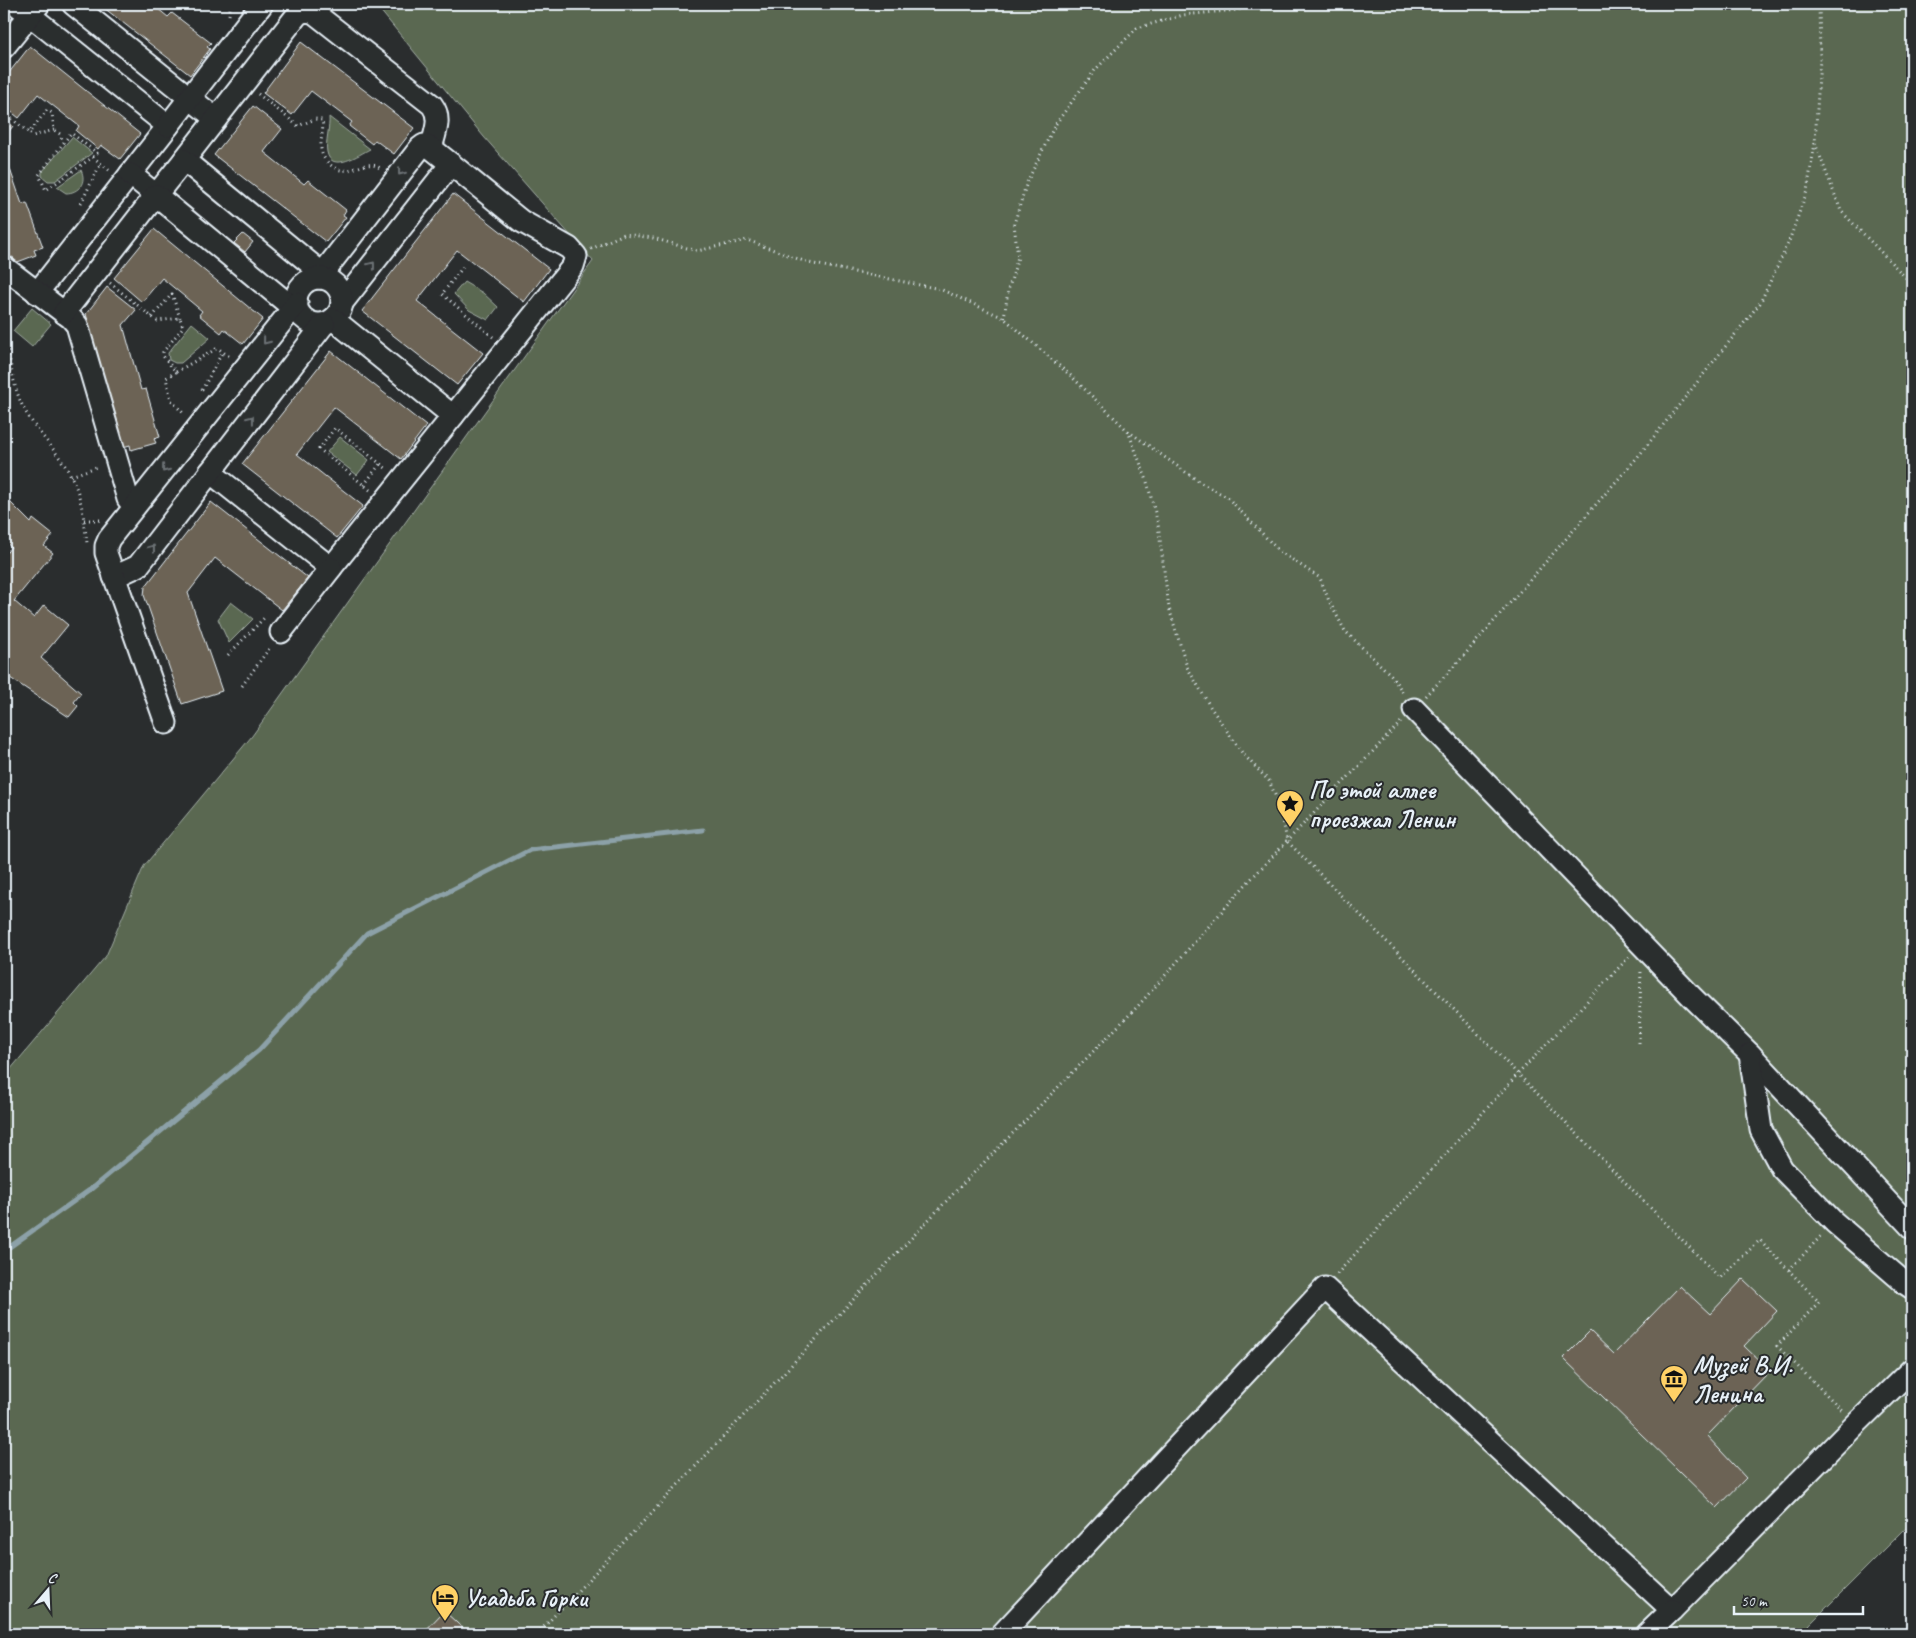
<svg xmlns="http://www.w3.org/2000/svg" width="1916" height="1638" font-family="Caveat,sans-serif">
	<rect width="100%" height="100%" fill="#2a2d2e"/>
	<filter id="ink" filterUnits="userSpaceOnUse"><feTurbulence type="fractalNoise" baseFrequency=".02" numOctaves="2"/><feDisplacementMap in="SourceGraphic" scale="10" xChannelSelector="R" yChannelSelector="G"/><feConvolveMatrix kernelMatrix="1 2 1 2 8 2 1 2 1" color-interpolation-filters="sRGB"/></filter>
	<g filter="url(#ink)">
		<g fill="#5a6851" stroke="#a1aca4">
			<polygon points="375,4 1912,4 1912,1522 1800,1634 4,1634 4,1077 106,956 144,866 252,736 593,261 484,137"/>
			<path d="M329,117L370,149C360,154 331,174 327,152C325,142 330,128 329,117Z"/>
			<polygon points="72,137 92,153 55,181 48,181 42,176 42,172"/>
			<path d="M81,170C87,182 79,193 66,193L57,187Z"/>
			<polygon points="464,282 483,293 498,307 488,320 469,310 454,294"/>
			<polygon points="32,308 51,324 32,347 13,331"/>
			<polygon points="192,323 210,338 181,363 175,363 169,360 168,353"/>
			<polygon points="340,437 369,460 357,475 327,452"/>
			<polygon points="231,602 253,619 229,643 218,619"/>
		</g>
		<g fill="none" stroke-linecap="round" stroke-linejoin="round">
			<polyline stroke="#8ca1a8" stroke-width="5" points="4,1251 91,1189 259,1050 367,933 530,850 703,830"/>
		</g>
		<g fill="#6c6454" stroke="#e8f1f8">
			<polygon points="99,4 152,4 168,17 172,13 211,43 207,47 210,49 190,75"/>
			<polygon points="301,42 414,128 394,154 375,140 372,144 349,126 352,122 311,91 292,115 263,93"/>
			<polygon points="30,46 140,134 120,159 101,145 98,149 76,131 79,126 38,94 19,118 4,106 4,79"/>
			<polygon points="253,106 282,129 264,152 304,184 308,180 346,210 343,215 346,217 326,242 214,155"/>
			<polygon points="4,118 13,126 4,138"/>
			<polygon points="4,152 22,204 27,203 43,247 34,250 36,255 15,263 13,257 7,259 4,249"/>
			<polygon points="453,194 549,269 524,302 457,250 417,301 483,353 457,385 362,311"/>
			<polygon points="154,229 263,319 243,344 224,329 221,333 199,315 202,311 162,278 142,302 114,278"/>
			<polygon points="243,234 253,242 245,252 234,243"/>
			<polygon points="107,287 136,310 123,325 141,390 146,389 160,437 154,439 156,443 131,450 130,445 123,447 86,314"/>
			<polygon points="331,351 426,426 401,459 334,407 297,454 363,506 337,538 242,464"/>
			<polygon points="4,496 31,523 33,519 53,535 44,546 53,553 14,601 34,618 44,605 68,625 41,658 81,693 74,702 78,706 69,717 4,674 4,556 11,547 4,541"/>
			<polygon points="211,502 308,578 282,610 215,558 188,593 222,691 182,704 144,595 145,587"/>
			<polygon points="1743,1279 1777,1311 1744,1346 1770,1371 1707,1436 1746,1478 1717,1508 1563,1358 1590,1331 1614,1354 1680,1286 1710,1314"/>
			<polygon points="444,1611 469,1634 422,1634"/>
		</g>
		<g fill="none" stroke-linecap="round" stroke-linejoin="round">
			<defs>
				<g id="minor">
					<polyline points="16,4 168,126 37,293"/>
					<polyline points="73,4 216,119"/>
					<polyline points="4,47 39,4"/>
					<polyline points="168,126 262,4"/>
					<path d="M184,160L297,15L304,11L313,12L432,105C442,118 435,133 431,148"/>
					<polyline points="451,164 521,221 569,248 576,256 573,266 453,416"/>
					<polyline points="130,174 156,195 184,160 323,274"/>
					<polyline points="4,267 71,318 77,325 128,499 135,506"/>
					<polyline points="319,278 420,148 424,145 431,148 451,164 342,303"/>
					<circle cx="319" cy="301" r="23"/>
					<polyline points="64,313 156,195 293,308"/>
					<polyline points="210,472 331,568 453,416 333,319"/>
					<polyline points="114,577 138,566 324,324"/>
					<polyline points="281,632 331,568"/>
					<polyline points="1414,709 1693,998 1750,1054 1912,1228"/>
					<polyline points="166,723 106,553 106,546 109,539 297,303"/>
					<polyline points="1750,1054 1761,1130 1782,1169 1834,1222 1906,1284 1912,1288"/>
					<polyline points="1002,1634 1325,1288 1672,1610 1856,1424 1912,1369"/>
					<polyline points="1647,1634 1672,1610"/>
				</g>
			</defs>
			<use href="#minor" stroke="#e8f1f8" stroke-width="25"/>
			<g stroke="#e8f1f8" stroke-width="3" stroke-dasharray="1 4" stroke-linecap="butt">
				<polyline points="201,4 206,5 215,4"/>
				<polyline points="229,15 231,4"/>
				<path d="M258,94L298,126L315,119L322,120C325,134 316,147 325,159C346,186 363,154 381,169"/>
				<polyline points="4,112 29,133"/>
				<polyline points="54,130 33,136 29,133 47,110 52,113 54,130 60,134 63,142"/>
				<polyline points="1815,143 1841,211 1912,284"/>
				<polyline points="93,157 97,153 71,133 39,175 46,190 93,157 110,171"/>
				<polyline points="81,203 101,163"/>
				<polyline points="591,249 624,234 653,238 697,251 747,240 809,263 940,289 1004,318 1071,376 1128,431 1146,478 1158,524 1169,608 1187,667 1211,708 1243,754 1269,781 1280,806 1287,841 1720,1278 1760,1240 1819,1302 1777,1346 1843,1411"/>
				<polyline points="463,267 442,294 493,337"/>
				<polyline points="110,283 157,321 180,318 183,327 163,352 163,356 176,372 216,349 219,349 230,357"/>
				<polyline points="152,317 172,294 180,318"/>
				<polyline points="1004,318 1008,291 1018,257 1014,224 1027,182 1055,125 1095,70 1137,28 1183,15 1237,10 1263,4"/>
				<path d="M4,321C9,349 10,380 23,407C36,432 58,451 71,476C82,497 84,520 87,543"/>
				<polyline points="176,372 166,378 171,400 185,415"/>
				<polyline points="202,390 223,351"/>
				<polyline points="1128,431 1201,483 1227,497 1279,551 1320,578 1329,601 1345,631 1391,675 1404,694"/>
				<polyline points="71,476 99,466"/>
				<polyline points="364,485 380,464"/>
				<polyline points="370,490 319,449 335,428 387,469"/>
				<polyline points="84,520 101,520"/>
				<polyline points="228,655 264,618"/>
				<polyline points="242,686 271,646"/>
				<polyline points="1426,696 1460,660 1641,453 1760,303 1788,244 1807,191 1815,143 1820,59 1819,4"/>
				<polyline points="1639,1043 1641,970"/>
				<polyline points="1789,1270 1821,1236"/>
				<polyline points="1337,1274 1517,1075 1629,957"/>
				<polyline points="537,1634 954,1193 1137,1007 1249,881 1401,722"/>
			</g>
			<use href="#minor" stroke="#2a2d2e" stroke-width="21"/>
		</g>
		<defs><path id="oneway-chevron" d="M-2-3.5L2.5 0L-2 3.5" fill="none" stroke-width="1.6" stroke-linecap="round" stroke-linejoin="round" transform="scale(1.25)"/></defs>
		<g stroke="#6c7275">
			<use href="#oneway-chevron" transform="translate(401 172) rotate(128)"/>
			<use href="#oneway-chevron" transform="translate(372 265) rotate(-52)"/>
			<use href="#oneway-chevron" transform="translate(266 341) rotate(129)"/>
			<use href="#oneway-chevron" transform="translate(251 419) rotate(-52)"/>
			<use href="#oneway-chevron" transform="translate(165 469) rotate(129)"/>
			<use href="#oneway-chevron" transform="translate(152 548) rotate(-53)"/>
		</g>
	</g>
	<defs>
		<symbol id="sight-pin" viewBox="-11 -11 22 30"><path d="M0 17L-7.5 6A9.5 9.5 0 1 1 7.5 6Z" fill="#ffd166" stroke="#2a2d2e"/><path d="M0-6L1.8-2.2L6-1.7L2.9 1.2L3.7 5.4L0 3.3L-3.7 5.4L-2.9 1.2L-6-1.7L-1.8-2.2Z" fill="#111"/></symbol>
		<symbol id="museum-pin" viewBox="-11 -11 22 30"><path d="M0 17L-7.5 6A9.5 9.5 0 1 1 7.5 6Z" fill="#ffd166" stroke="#2a2d2e"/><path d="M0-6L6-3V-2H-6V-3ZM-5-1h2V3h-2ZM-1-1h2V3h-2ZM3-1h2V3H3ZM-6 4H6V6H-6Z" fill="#111"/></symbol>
		<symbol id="hotel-pin" viewBox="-11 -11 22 30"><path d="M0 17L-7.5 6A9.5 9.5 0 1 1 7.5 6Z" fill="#ffd166" stroke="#2a2d2e"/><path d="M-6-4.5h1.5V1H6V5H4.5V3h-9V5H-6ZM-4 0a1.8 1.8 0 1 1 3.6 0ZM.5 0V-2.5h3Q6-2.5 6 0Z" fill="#111"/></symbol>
	</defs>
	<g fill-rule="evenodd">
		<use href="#sight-pin" x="1274" y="788" width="32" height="43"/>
		<use href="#museum-pin" x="1658" y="1363" width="32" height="43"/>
		<use href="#hotel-pin" x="429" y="1582" width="32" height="43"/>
	</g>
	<g text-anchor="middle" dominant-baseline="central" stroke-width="4" stroke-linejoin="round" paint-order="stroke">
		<g font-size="25" font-weight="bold" fill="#e8f1f8" stroke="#2a2d2e" text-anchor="start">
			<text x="1309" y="790">По этой аллее<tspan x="1309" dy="29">проезжал Ленин</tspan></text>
			<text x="1693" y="1365">Музей В.И.<tspan x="1693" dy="29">Ленина</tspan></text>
			<text x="464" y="1598">Усадьба Горки</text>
		</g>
	</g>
	<rect width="1916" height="1638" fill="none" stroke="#2a2d2e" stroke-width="20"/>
	<rect x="10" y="10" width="1896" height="1618" fill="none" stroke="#e8f1f8" stroke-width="2" filter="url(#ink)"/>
	<g transform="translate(48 1590) rotate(19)" stroke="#2a2d2e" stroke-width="4" paint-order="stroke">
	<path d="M0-4L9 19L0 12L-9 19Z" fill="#e8f1f8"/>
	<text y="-8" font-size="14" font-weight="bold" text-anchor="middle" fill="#e8f1f8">С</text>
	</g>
	<path d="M1734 1606v8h129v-8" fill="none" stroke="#e8f1f8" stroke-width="2.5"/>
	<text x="1741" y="1606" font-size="15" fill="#e8f1f8" stroke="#2a2d2e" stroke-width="4" paint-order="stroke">50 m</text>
</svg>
